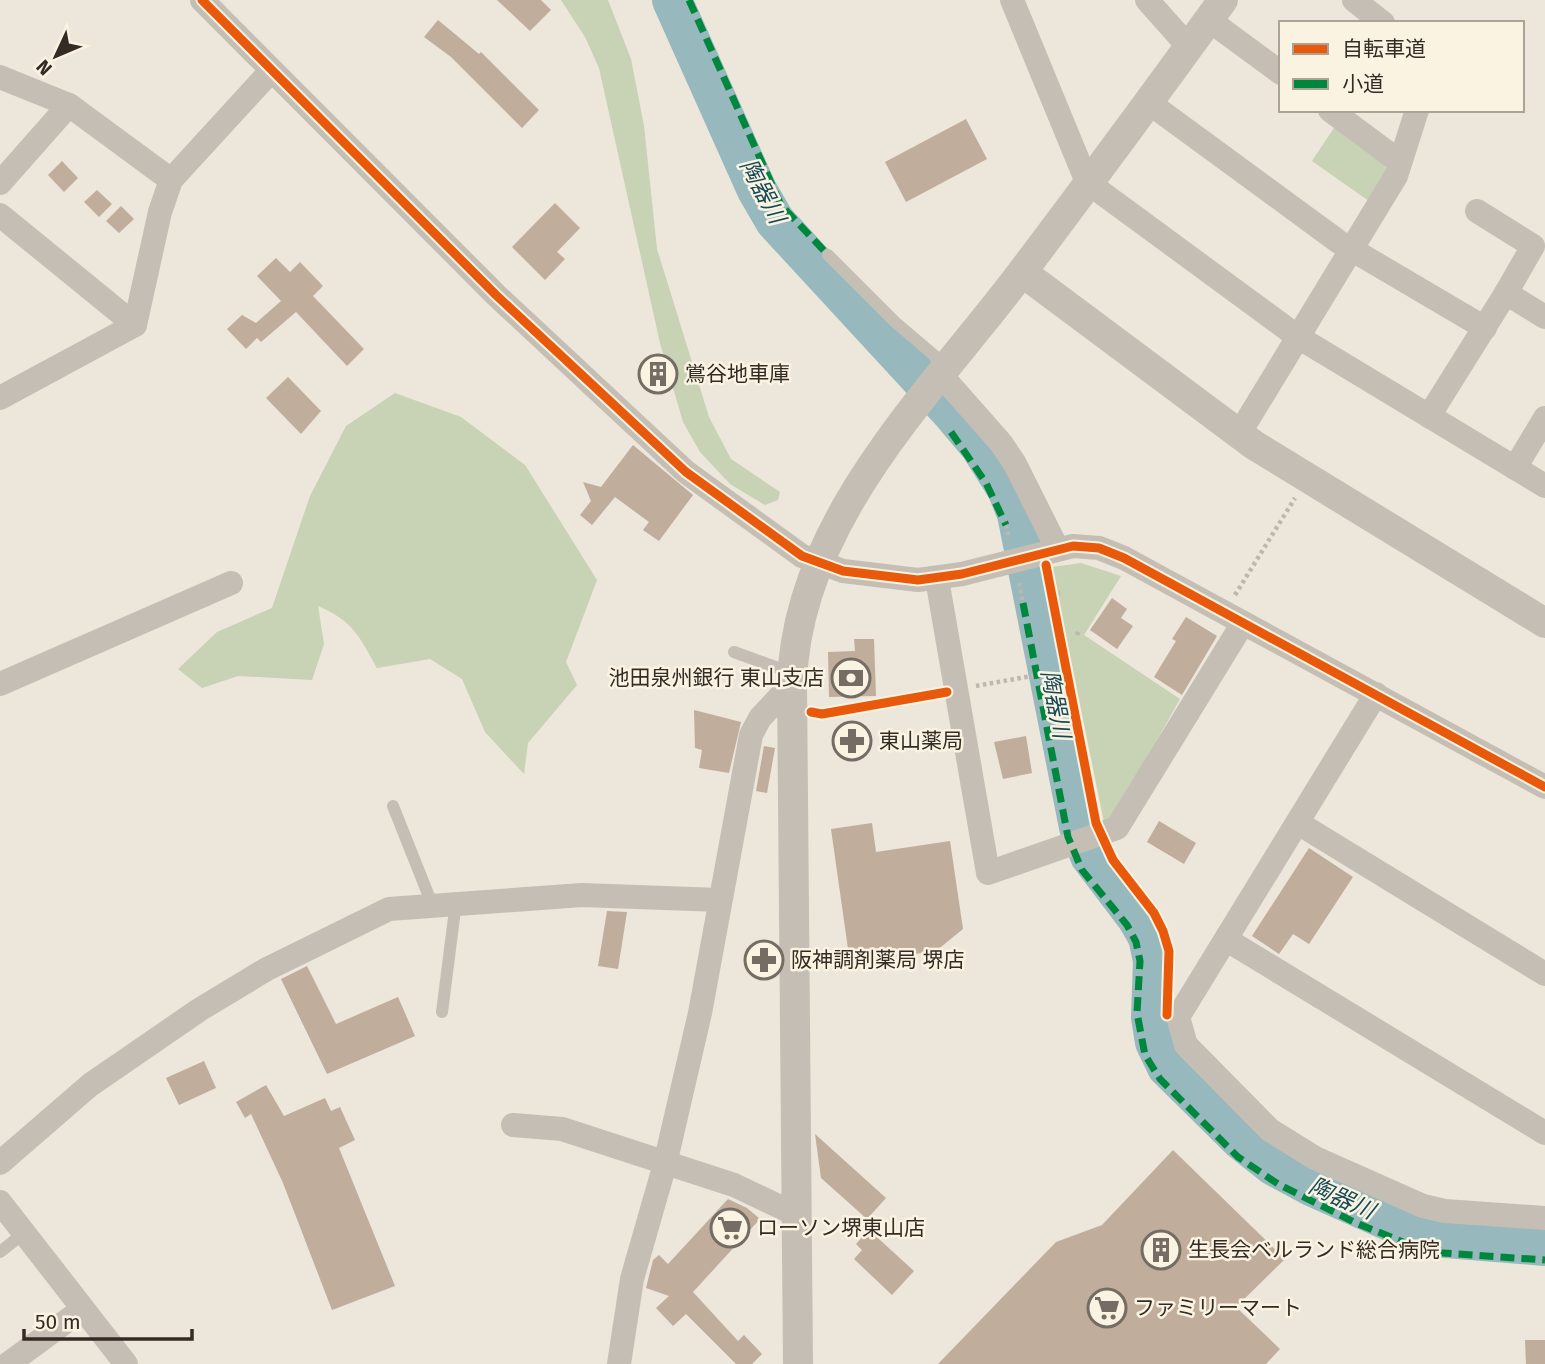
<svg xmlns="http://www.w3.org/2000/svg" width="1545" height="1364" font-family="'Fira Sans','Noto Sans JP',sans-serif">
	<rect width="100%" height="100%" fill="#ece6db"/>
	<g fill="#c8d2b4">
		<polygon points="561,0 608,0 631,59 644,126 657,249 709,417 731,459 780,492 778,500 765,505 730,484 700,452 683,422 660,343 599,68 585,37"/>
		<polygon points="1336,125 1384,157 1386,171 1369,201 1312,161"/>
		<path d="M395,393L461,417L525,465L597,580L566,662L577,685L528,743L524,774L485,732L462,679L430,659L377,668C359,636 353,621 318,606L324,644L312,680L238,676L202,688L178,669L217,632L272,608L310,496L346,426Z"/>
		<polygon points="1081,563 1121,576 1084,635 1180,699 1113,818 1104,822 1052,567"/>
	</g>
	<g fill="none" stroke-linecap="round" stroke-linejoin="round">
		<polyline stroke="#97b8bd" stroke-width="40" points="672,0 757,190 775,221 953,414 980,446 1007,489 1017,514 1079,827 1090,856 1137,918 1148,937 1153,961 1151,1017 1155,1042 1167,1067 1241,1140 1274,1166 1311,1186 1412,1231 1434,1237 1545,1246"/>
	</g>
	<g fill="#c0ad9c">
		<polygon points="497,0 541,0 551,10 530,31"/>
		<polygon points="438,20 479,54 481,52 539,110 522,128 451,57 424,37"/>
		<polygon points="966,119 987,159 906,202 885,162"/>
		<polygon points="62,161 78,178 64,192 48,175"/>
		<polygon points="97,190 112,204 99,217 84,202"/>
		<polygon points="555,203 580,228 557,252 565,259 545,280 512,247"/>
		<polygon points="121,206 134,219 119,233 106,221"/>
		<polygon points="276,258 290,272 300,262 323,286 313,296 364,349 347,366 296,312 261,342 257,338 246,349 227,329 242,315 256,323 281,301 257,276"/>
		<polygon points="288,377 321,411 301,434 266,398"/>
		<polygon points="633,445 693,495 659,541 643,530 649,522 615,497 592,525 580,515 591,501 583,482 601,487"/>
		<polygon points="1112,598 1127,609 1121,618 1133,626 1117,649 1090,630"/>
		<polygon points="1186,617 1217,636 1182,695 1154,677 1176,641 1172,639"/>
		<polygon points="854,639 874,639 876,696 829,697 828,652 855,651"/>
		<polygon points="694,710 741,722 729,773 699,768 702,750 695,748"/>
		<polygon points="1026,736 1032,773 1003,779 994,742"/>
		<polygon points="764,746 775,748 767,793 756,791"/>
		<polygon points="1159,821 1196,843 1184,864 1147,842"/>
		<polygon points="872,823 876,852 950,841 963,929 936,951 850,963 831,829"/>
		<polygon points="1309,848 1353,877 1309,944 1293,934 1279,954 1252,936"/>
		<polygon points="607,911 627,912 618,969 598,966"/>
		<polygon points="307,966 336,1024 398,997 415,1036 327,1074 281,979"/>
		<polygon points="204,1061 216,1088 179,1105 166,1078"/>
		<polygon points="266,1085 284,1116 325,1098 331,1111 340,1107 355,1140 339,1148 395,1286 332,1310 283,1183 251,1114 245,1118 236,1102"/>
		<polygon points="815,1134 886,1198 867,1219 821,1178"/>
		<polygon points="1173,1150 1285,1259 1236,1307 1280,1349 1266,1364 938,1364 1056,1242 1102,1225"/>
		<polygon points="728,1199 747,1208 760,1219 693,1292 738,1341 744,1335 762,1354 752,1364 736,1364 686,1314 673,1326 656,1308 669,1296 646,1288 653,1260 659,1255 668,1264"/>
		<polygon points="869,1230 914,1271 892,1295 854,1259 862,1250 856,1244"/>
		<polygon points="1525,1340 1545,1340 1545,1364 1526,1364"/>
	</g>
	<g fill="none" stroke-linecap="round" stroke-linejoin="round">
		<g stroke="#bdb7ae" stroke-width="4.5" stroke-dasharray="3.5 3.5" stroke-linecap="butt">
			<polyline points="1006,525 1009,539"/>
			<polyline points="1048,576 1094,815"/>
			<polyline points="1019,583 1023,603"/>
			<polyline points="1052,594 1060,593"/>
			<polyline points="1235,595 1295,498"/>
			<polyline points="1077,635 1079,629"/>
			<polyline points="976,686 1037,675"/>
			<polyline points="816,713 935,693"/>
			<path d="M1108,852C1127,885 1163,911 1169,951C1170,963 1168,977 1168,990"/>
		</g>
		<g stroke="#c4beb5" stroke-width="12">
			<polyline points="828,255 895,322 948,367"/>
			<polyline points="734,652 792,673"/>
			<polyline points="393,806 432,904"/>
			<polyline points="442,1012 456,902"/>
			<polyline points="0,1252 24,1233"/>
		</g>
		<g stroke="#c4beb5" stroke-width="24">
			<polyline points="202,0 496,295 686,472 802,556 843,571 918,580 962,574 1073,546 1099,548 1124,558 1545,787"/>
			<polyline points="1012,0 1087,182 1298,337 1545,486"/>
			<polyline points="1147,0 1188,46"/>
			<polyline points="1354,0 1383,23"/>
			<polyline points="1209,20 1281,73"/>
			<polyline points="0,77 69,105 171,180"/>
			<polyline points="1148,102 1339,242 1485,328"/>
			<polyline points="1330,110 1400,162"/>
			<polyline points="0,183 69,105"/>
			<polyline points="1477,211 1533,246 1506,293"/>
			<polyline points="0,215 135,325"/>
			<polyline points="941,375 1001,443 1015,464 1057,548"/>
			<polyline points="0,398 135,325 160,212 171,180 271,71"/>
			<polyline points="1429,416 1506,293 1545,317"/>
			<polyline points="1239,434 1396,176 1417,110"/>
			<polyline points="1515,468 1545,418"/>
			<polyline points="937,579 988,873 1117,828 1243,623"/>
			<polyline points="0,684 231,583"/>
			<polyline points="1376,694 1178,1017 1186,1045 1270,1130 1315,1158 1423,1206 1445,1211 1545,1218"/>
			<polyline points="1298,823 1545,974"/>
			<polyline points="1227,940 1545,1133"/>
			<polyline points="513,1125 562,1129 734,1185 795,1214"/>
			<polyline points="0,1163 90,1085 199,1010 267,969 389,909 582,895 720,900"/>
			<polyline points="0,1202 126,1364"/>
			<polyline points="8,1364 83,1309"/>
			<polyline points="619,1364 632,1279 665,1164 700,1013 751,735 760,718 792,684"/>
		</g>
		<g stroke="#c4beb5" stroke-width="30">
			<polyline points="1022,272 1254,445 1545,623"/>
			<path d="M798,1364L792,684C796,521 930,394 1022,272C1090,182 1157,91 1223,0"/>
		</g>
		<g stroke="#00873e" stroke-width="7" stroke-dasharray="14 7" stroke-linecap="butt">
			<polyline points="689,0 781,205 828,255"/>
			<polyline points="951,432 986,483 1006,525"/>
			<polyline points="1023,603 1068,837 1082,870 1127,925 1136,942 1140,961 1137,1013 1145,1055 1160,1079 1238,1157 1278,1184 1356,1223 1428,1252 1545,1260"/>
		</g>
		<defs>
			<g id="cycleway">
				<polyline points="202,0 496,295 686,472 802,556 843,571 918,580 962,574 1073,546 1099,548 1124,558 1545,787"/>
				<polyline points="1046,565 1096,823 1113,860 1154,913 1163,931 1169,951 1167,1015"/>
				<polyline points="811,712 822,714 947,692"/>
			</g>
		</defs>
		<use href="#cycleway" stroke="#faf3e2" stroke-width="13"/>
		<use href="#cycleway" stroke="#e8590c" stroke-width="9"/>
	</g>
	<defs>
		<symbol id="building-ring" viewBox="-11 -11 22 22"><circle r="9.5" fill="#faf3e2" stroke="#746d64" stroke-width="1.5"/><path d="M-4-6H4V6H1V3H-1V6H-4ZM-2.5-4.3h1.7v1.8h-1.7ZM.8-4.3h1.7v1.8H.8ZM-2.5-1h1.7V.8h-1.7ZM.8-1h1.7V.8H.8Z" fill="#746d64"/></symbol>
		<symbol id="bank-ring" viewBox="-11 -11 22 22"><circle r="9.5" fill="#faf3e2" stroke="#746d64" stroke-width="1.5"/><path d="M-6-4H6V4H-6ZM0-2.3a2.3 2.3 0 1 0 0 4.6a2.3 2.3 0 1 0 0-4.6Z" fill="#746d64"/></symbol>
		<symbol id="pharmacy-ring" viewBox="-11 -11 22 22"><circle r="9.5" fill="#faf3e2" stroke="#746d64" stroke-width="1.5"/><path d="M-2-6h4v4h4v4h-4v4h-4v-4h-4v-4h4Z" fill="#746d64"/></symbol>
		<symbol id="supermarket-ring" viewBox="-11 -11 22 22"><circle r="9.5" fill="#faf3e2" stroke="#746d64" stroke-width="1.5"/><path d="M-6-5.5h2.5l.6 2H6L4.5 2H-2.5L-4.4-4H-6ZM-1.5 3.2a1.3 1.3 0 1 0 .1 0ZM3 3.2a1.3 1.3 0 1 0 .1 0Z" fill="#746d64"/></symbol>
	</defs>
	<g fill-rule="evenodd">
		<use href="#building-ring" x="636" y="352" width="44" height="44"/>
		<use href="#bank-ring" x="829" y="656" width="44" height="44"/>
		<use href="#pharmacy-ring" x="830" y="719" width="44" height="44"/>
		<use href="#pharmacy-ring" x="742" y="938" width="44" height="44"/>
		<use href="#supermarket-ring" x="708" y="1206" width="44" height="44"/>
		<use href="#building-ring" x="1139" y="1228" width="44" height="44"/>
		<use href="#supermarket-ring" x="1085" y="1286" width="44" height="44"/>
	</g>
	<g text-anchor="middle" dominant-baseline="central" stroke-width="5" stroke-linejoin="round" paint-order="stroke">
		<g font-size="21" fill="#342c24" stroke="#faf3e2" text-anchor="start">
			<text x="685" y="374">鴬谷地車庫</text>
			<text x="824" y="678" text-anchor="end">池田泉州銀行 東山支店</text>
			<text x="879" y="741">東山薬局</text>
			<text x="791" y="960">阪神調剤薬局 堺店</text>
			<text x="757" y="1228">ローソン堺東山店</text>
			<text x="1188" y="1250">生長会ベルランド総合病院</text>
			<text x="1134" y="1308">ファミリーマート</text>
		</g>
		<g font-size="23" font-style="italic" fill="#184957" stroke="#faf3e2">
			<text transform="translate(763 191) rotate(62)">陶器川</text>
			<text transform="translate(1056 704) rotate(79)">陶器川</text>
			<text transform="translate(1342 1198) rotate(24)">陶器川</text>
		</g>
	</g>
	<rect x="1279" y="21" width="245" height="91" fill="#faf3e2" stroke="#aba396" stroke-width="2"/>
	<rect x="1293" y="44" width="35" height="10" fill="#e8590c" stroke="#aba396" stroke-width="2"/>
	<text x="1342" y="56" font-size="21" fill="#342c24">自転車道</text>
	<rect x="1293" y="79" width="35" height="10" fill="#00873e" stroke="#aba396" stroke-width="2"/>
	<text x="1342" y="91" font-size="21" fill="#342c24">小道</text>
	<g transform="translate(56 56) rotate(226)" stroke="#faf3e2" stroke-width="5" paint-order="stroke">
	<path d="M0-5L12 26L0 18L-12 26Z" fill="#342c24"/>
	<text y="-10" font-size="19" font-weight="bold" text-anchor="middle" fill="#342c24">N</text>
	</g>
	<path d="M24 1329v10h168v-10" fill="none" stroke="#342c24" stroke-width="3.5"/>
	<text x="35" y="1329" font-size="21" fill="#342c24" stroke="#faf3e2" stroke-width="5" paint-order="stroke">50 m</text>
</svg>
